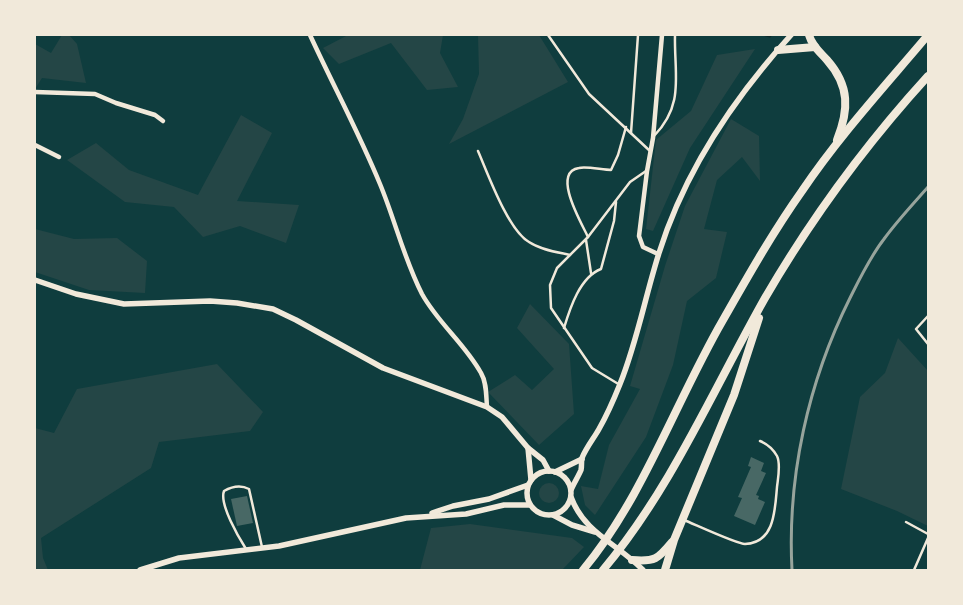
<svg xmlns="http://www.w3.org/2000/svg" width="963" height="605" font-family="Signika,sans-serif">
	<rect width="100%" height="100%" fill="#0f3d3e"/>
	<g fill="#244646">
		<polygon points="62,35 69,35 77,44 86,83 42,78 35,89 35,44 51,53"/>
		<polygon points="348,35 443,35 440,53 458,87 427,90 391,43 339,64 323,48"/>
		<polygon points="478,35 539,35 568,82 449,144 463,119 479,74"/>
		<polygon points="755,49 690,148 653,231 646,229 656,140 691,111 717,55"/>
		<polygon points="241,115 272,133 237,201 299,205 286,243 240,226 203,237 174,207 125,202 67,160 96,143 129,170 198,195"/>
		<polygon points="731,119 759,136 760,181 742,157 717,180 704,229 727,232 716,278 687,301 673,365 646,437 595,515 585,505 581,486 598,489 609,445 640,389 630,386 665,266 685,206"/>
		<polygon points="35,229 74,239 117,238 147,261 145,293 89,290 35,272"/>
		<polygon points="530,304 569,344 574,414 539,445 488,392 515,375 532,390 554,369 517,328"/>
		<polygon points="898,338 928,371 928,526 897,511 841,489 860,397 885,373"/>
		<polygon points="217,364 263,412 250,431 159,442 151,468 41,538 43,558 48,570 35,570 35,428 54,433 77,389"/>
		<circle cx="549" cy="493" r="10"/>
		<polygon points="470,524 572,538 584,547 562,570 420,570 431,528"/>
	</g>
	<g fill="none" stroke-linecap="round" stroke-linejoin="round">
		<polyline stroke="#0a2a2b" stroke-width="3" points="766,35 770,36"/>
	</g>
	<g fill="#486865">
		<polygon points="751,457 764,463 761,471 766,473 756,495 759,496 758,499 765,502 755,525 734,516 742,498 738,497 751,467 748,466"/>
		<polygon points="247,496 253,523 237,526 231,499"/>
	</g>
	<g fill="none" stroke-linecap="round" stroke-linejoin="round">
		<g stroke="#f1e9da" stroke-width="2.5">
			<polyline points="548,35 589,94 650,151"/>
			<polyline points="631,133 638,35"/>
			<path d="M654,136C685,104 674,75 675,35"/>
			<path d="M478,151C488,174 508,230 529,242C541,250 557,252 570,255"/>
			<path d="M588,237C582,224 551,172 579,168C586,166 603,170 611,170L618,155L626,127"/>
			<polyline points="586,240 591,273"/>
			<polyline points="928,316 916,329 928,344"/>
			<path d="M564,328C570,308 580,277 601,269L614,221L616,202"/>
			<polyline points="620,385 592,368 551,308 550,285 557,268 588,237 630,182 646,171"/>
			<path d="M684,520C694,524 737,544 745,544C775,543 775,509 777,487C778,478 781,464 777,456C773,449 767,444 760,441"/>
			<polyline points="906,522 928,534"/>
			<path d="M246,549C239,538 219,504 224,491C233,486 241,485 249,489L262,547"/>
			<polyline points="914,570 928,538"/>
		</g>
		<g stroke="#f1e9da" stroke-width="4.5">
			<path d="M310,35C333,85 359,133 380,184C395,220 404,259 422,294C438,323 465,344 481,373C487,383 486,396 487,407"/>
			<polyline points="35,92 95,94 116,103 155,115 163,121"/>
			<polyline points="35,145 59,157"/>
			<polyline points="658,254 643,247 639,236 647,171 653,138 662,35"/>
		</g>
		<g stroke="#f1e9da" stroke-width="5.5">
			<polyline points="35,280 76,294 124,304 210,301 237,303 273,309 296,320 383,368 487,407 502,417 528,448 543,460 549,471"/>
			<polyline points="528,448 531,480"/>
			<circle cx="549" cy="493" r="22"/>
			<polyline points="555,472 582,459"/>
			<path d="M571,490C574,483 578,477 581,470C582,466 581,462 582,458C586,448 594,438 599,429C607,415 614,399 620,384C637,342 645,297 659,253C685,170 733,99 791,35"/>
			<path d="M571,497C584,533 618,544 643,570"/>
			<polyline points="432,513 453,506 489,499 528,485"/>
			<polyline points="553,515 572,525 595,532"/>
			<polyline points="140,570 179,558 279,546 406,518 466,514 504,505 530,505"/>
		</g>
		<g stroke="#f1e9da" stroke-width="8">
			<path d="M809,35C812,46 820,52 827,60C850,86 849,110 837,140"/>
			<polyline points="778,50 815,47"/>
			<path d="M632,560C655,562 658,559 672,542"/>
			<path d="M583,570C643,498 676,401 723,320C748,276 773,232 802,191C839,136 885,86 928,35"/>
			<path d="M603,570C671,489 713,390 765,298C811,219 866,144 928,76"/>
			<polyline points="665,570 674,540 734,395 759,318"/>
		</g>
		<path stroke="#97a49c" stroke-width="3" d="M792,570C787,477 808,382 850,298C860,278 870,257 884,239C897,221 913,204 928,187"/>
	</g>
	<rect width="963" height="605" fill="none" stroke="#f1e9da" stroke-width="72"/>
</svg>
